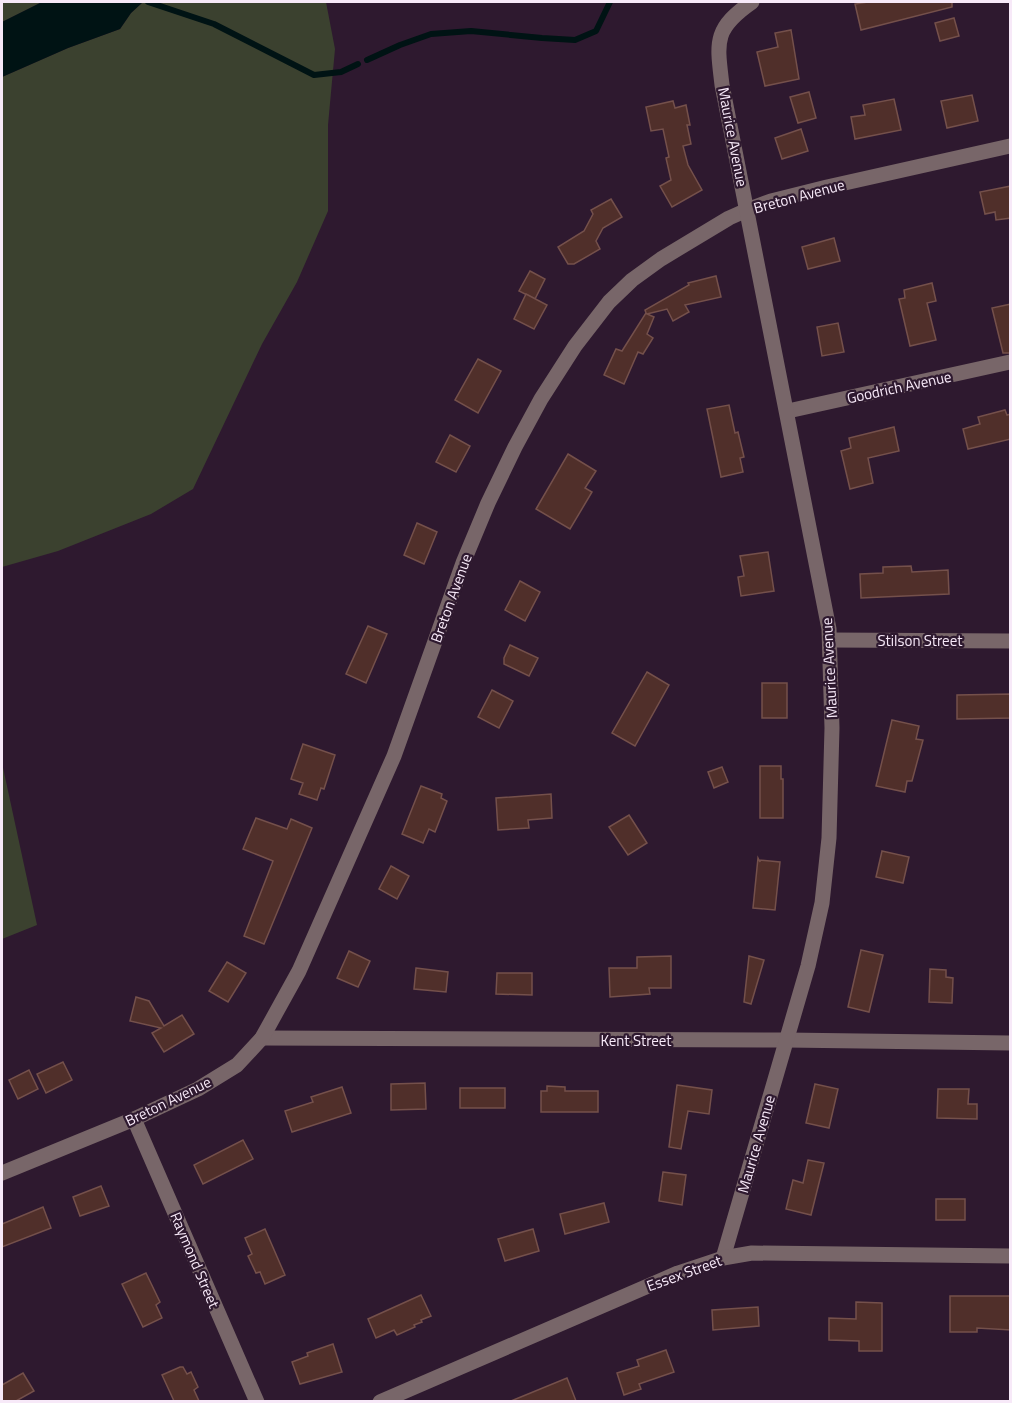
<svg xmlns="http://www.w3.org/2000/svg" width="1012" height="1403" font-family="'Titillium Web',sans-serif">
	<rect width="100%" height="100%" fill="#2e192f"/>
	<g fill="#3b412f">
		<polygon points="2,2 42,2 2,22"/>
		<polygon points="143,2 326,2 335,49 328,125 328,211 297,282 262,344 193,489 151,514 58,551 2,567 2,77 68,48 120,29 131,13"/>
		<polygon points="2,763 37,925 2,939"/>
	</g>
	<polygon fill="#001314" points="42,2 143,2 131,13 120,29 68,48 2,77 2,22"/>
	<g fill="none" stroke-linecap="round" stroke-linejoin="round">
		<g stroke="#001314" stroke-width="6">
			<polyline points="148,2 214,24 314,75 341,72 358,64"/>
			<polyline points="367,60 400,45 431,34 471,31 542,38 575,40 596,31 610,2"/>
		</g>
	</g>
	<g fill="#502f2a" stroke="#74504b" stroke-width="1.5">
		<polygon points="868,2 952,2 952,7 861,30 855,4"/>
		<polygon points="954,18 959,36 940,41 935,23"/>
		<polygon points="791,30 799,79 765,86 757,52 778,47 775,33"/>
		<polygon points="809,92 816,118 798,123 790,97"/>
		<polygon points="972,95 978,121 947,128 941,101"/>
		<polygon points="894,99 901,130 855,139 851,117 865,115 863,105"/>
		<polygon points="673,101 675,108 686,105 690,125 687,125 691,144 683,146 688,165 702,190 672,207 660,186 671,180 666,158 669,157 663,129 651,131 646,107"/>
		<polygon points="801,129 808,151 782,159 775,138"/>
		<polygon points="1011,186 1011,218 996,220 995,212 985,214 980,192"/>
		<polygon points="611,199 622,217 603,228 596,241 600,249 574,264 568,264 558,247 584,231 593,214 591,210"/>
		<polygon points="834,238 840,261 808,269 802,247"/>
		<polygon points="530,271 545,279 535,299 519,291"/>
		<polygon points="716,276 721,297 685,305 689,312 673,321 667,309 647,314 654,317 647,334 653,338 643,354 638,352 624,384 604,375 616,349 622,351 646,313 645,310 689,285 688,283"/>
		<polygon points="932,283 936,301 927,303 936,340 910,346 899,299 905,298 904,290"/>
		<polygon points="526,294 547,305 534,329 514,319"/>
		<polygon points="1011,304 1011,353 1003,353 992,308"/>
		<polygon points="838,323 844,352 822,356 817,327"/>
		<polygon points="478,359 501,371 478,413 455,400"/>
		<polygon points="729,405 735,433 738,432 744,457 740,458 743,472 721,477 707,409"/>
		<polygon points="1005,410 1007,415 1011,414 1011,439 968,449 963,429 980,424 978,417"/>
		<polygon points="894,427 899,451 868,458 873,483 850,489 841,451 851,448 849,438"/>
		<polygon points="450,435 470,446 456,472 436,462"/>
		<polygon points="568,454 596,471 585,488 592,492 570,529 536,509"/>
		<polygon points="417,523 437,532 424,564 404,555"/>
		<polygon points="768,552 774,591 741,596 738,577 744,576 740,556"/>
		<polygon points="911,566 912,572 948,570 949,594 861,598 860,574 883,573 883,567"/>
		<polygon points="520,581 540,592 525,621 505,610"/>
		<polygon points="368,626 387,634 366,683 346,674"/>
		<polygon points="510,645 538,658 529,676 504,664 504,658"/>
		<polygon points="647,672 669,685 635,746 612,733"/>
		<rect x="762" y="683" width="25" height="35"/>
		<polygon points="492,690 513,701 499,728 478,717"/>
		<polygon points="1011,694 1011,718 957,719 957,695"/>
		<polygon points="892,720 919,726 916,739 923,740 912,781 907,781 905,792 876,786"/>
		<polygon points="303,744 335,755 324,789 321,788 317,800 299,794 303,783 291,779"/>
		<polygon points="760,766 781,766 781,779 783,779 783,818 760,818"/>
		<polygon points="722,767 728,782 714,788 708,772"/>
		<polygon points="421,786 442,794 441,798 447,801 435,832 429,829 423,843 402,834"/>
		<polygon points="551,794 552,818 528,820 529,828 498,830 496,798"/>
		<polygon points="629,815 647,843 628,855 609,827"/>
		<polygon points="256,818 287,829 291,819 312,828 264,944 244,936 273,861 243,849"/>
		<polygon points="882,851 909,857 903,883 876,877"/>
		<polygon points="758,858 760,862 760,860 780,862 775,910 753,908"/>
		<polygon points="391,866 409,876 397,899 379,889"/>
		<polygon points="861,950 883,955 869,1012 848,1007"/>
		<polygon points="349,951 370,961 358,987 337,978"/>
		<polygon points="671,956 671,988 649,988 650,994 610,997 609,968 637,968 637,957"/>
		<polygon points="749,956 764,960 751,1004 744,1002"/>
		<polygon points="227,962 246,973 228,1002 209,991"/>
		<polygon points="416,968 448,972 446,992 414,989"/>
		<polygon points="930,969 946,970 946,977 953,978 952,1003 929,1002"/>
		<polygon points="497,973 532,973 532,995 496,994"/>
		<polygon points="136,997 149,1001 164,1026 182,1015 194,1034 164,1052 152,1033 161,1028 130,1021"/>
		<polygon points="63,1062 72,1080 46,1093 37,1074"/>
		<polygon points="29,1070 38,1089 18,1099 9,1080"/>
		<polygon points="425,1083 426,1109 391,1110 391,1084"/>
		<polygon points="815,1084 838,1089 829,1128 806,1123"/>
		<polygon points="677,1085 712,1090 709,1114 688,1111 681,1149 669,1147"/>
		<polygon points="547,1086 565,1087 565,1091 598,1091 598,1112 541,1112 541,1091 547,1091"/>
		<polygon points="342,1087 351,1113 292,1132 285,1111 313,1102 311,1097"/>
		<rect x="460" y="1088" width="45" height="20"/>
		<polygon points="938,1089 969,1089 968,1104 977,1104 977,1119 937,1118"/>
		<polygon points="243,1140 253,1159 203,1184 194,1165"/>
		<polygon points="808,1160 824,1163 811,1215 786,1209 793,1180 803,1183"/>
		<polygon points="663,1172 686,1175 682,1205 659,1201"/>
		<polygon points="101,1186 109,1206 80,1216 73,1197"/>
		<rect x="936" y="1199" width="29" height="21"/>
		<polygon points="604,1203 609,1222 565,1234 560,1214"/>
		<polygon points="43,1207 51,1228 2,1247 2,1224"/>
		<polygon points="265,1229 285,1275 265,1284 260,1272 256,1273 248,1256 252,1254 245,1238"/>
		<polygon points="533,1229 539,1251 505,1261 498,1239"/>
		<polygon points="146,1273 160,1302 156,1305 162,1318 143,1327 122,1284"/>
		<polygon points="421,1295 431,1316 421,1320 422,1322 414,1325 415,1327 397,1335 394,1330 376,1338 368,1319"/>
		<polygon points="950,1296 1011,1296 1011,1330 977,1328 977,1332 950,1332"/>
		<polygon points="856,1302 882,1303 882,1351 859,1351 859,1341 829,1340 829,1318 856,1319"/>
		<polygon points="758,1307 759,1326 713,1330 712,1310"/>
		<polygon points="333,1344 342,1372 300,1384 292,1362 308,1356 307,1353"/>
		<polygon points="666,1350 674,1372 639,1384 641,1389 624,1395 617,1373 639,1366 637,1360"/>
		<polygon points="180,1367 183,1367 187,1374 191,1372 198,1387 194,1390 199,1401 174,1401 162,1375"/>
		<polygon points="23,1373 34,1391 16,1401 2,1401 2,1385"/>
		<polygon points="567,1378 576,1401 511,1401"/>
	</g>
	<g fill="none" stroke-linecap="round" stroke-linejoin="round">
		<g stroke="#786669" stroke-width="15">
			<polyline points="788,411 1010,362"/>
			<polyline points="830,640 1010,641"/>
			<polyline points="262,1038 786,1040 1010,1043"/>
			<polyline points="134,1119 257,1402"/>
			<polyline points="2,1173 134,1119 198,1089 237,1065 262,1038 299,971 394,756 463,563 488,503 515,447 541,399 575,346 609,302 632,280 661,259 729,218 747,210 771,201 827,187 1010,146"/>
			<path d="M723,1258L808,966L822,903L829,838L832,728L829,629L722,85C717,42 713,29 752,2"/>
			<polyline points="380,1402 678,1273 723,1258 752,1253 1010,1256"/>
		</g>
	</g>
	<g text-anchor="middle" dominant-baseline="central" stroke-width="4.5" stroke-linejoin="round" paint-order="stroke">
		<g font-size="15" fill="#f7e9f8" stroke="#2e192f">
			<text transform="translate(733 137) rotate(79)">Maurice Avenue</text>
			<text transform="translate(799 196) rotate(-15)">Breton Avenue</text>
			<text transform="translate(899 387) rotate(-12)">Goodrich Avenue</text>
			<text transform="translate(451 598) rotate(-70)">Breton Avenue</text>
			<text x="920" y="640">Stilson Street</text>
			<text transform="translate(829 668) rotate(-93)">Maurice Avenue</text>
			<text x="636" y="1040">Kent Street</text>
			<text transform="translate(168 1101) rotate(-26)">Breton Avenue</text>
			<text transform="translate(756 1144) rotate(-74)">Maurice Avenue</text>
			<text transform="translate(195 1260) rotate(67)">Raymond Street</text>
			<text transform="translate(684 1273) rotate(-20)">Essex Street</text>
		</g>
	</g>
	<rect width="1012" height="1403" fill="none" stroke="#f7e9f8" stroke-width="6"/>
</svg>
